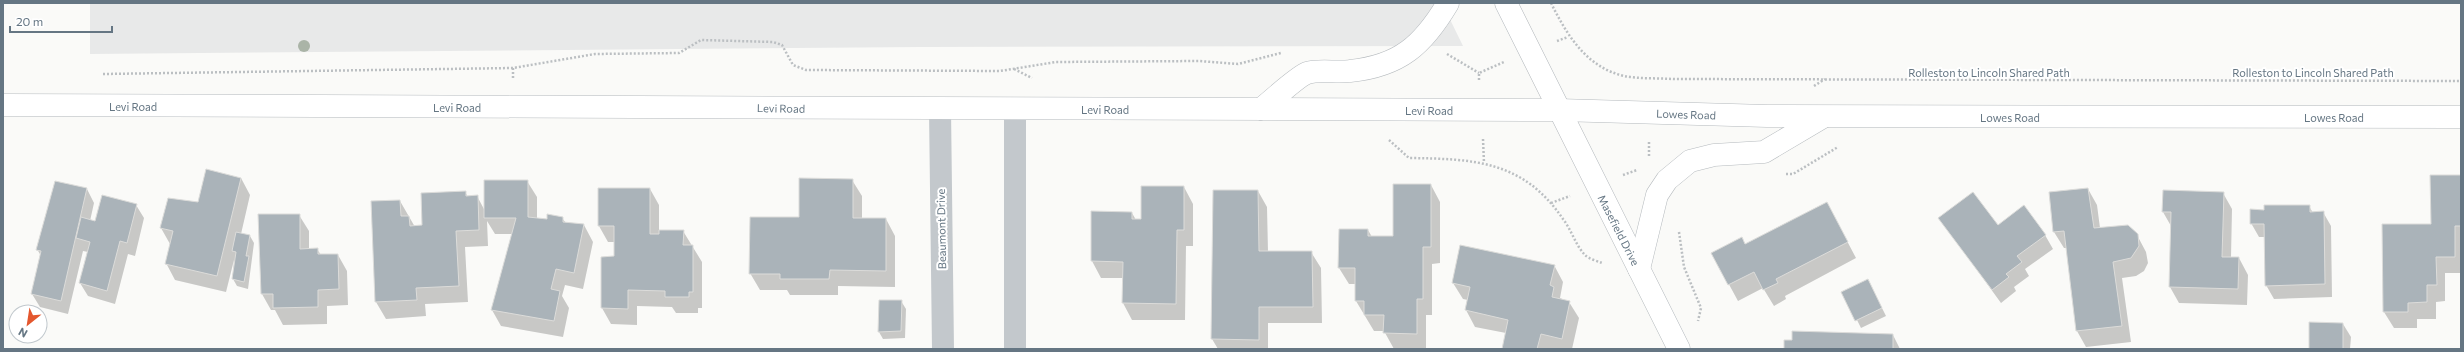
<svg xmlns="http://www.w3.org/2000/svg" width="2464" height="352" font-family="Commissioner,sans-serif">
	<rect width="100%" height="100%" fill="#fafaf8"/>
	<polygon fill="#e8e9e9" points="90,3 1442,3 1463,46 921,47 90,54"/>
	<g fill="#0003">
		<polygon points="2461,176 2461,273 2445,273 2445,301 2436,302 2436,319 2417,319 2417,328 2394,328 2384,312 2383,225 2432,225"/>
		<polygon points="241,178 250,195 241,234 250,236 254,243 248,289 237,286 233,279 234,260 226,292 175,280 166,263 170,244 161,228"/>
		<polygon points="852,180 862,196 862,219 886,219 895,236 895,287 838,286 838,295 790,295 787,290 760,290 750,273 800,218"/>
		<polygon points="527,181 537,197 537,219 548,220 562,218 566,223 584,225 593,242 583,289 565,285 562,296 569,308 563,337 501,326 492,310 513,234 495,234 487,221 488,246 465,247 468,302 425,304 426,316 386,319 376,302 372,202 400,201 415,227 424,226 465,192 468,197 477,196 485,211"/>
		<polygon points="1431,185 1440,202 1440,263 1432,264 1432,315 1426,315 1426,349 1394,349 1384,331 1374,331 1356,301 1356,284 1349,284 1339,268 1368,230 1372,237 1394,237"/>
		<polygon points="1184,187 1193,204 1193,246 1186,246 1185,320 1132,320 1123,303 1123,278 1101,278 1092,261 1092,212 1132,213 1136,220 1142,220"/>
		<polygon points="87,189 94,203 90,221 96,222 136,205 144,218 135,256 128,254 115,304 88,296 80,283 88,252 83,251 68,314 40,307 32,294 41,256 37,249"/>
		<polygon points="650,189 659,205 659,231 683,231 702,262 702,308 698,308 698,313 676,313 672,307 637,306 637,325 611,324 602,308 615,257 615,242 608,242 599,226"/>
		<polygon points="2088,189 2097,205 2100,228 2137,235 2146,252 2148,263 2144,271 2136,276 2122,278 2131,342 2086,347 2077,331 2067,248 2064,248 2054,232"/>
		<polygon points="1258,191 1267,207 1268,252 1311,252 1321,268 1322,323 1268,323 1268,349 1218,349 1212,339"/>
		<polygon points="2223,193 2232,209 2231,258 2239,258 2248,275 2247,305 2179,303 2170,287 2171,226 2163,212"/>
		<polygon points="1827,203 1856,258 1785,296 1786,299 1774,306 1763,288 1738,301 1712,253 1745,245"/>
		<polygon points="2309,206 2313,213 2323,212 2331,226 2332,297 2274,299 2266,285 2265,237 2259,237 2251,223 2265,211"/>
		<polygon points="299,215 309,231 309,250 317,249 321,255 338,255 347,271 348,305 327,306 327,324 283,325 275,310 271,310 262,294"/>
		<polygon points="1940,219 2045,235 2053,249 2025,269 2029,276 2014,287 2016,291 2001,303"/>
		<polygon points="1554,265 1563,282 1560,298 1569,302 1579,318 1572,349 1503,349 1506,333 1475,327 1466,310 1468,300 1463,299 1453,283"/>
		<polygon points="1872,288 1886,316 1861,328 1843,292"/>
		<polygon points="901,301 906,309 905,338 883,339 879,332"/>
		<polygon points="2343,324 2351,337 2350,349 2310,349"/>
		<polygon points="1893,335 1900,349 1785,349"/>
	</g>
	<g fill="#aab3b9" stroke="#dcdcda">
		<polygon points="206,169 241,178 217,276 165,264 173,231 160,228 168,198 198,202"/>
		<polygon points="2430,175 2461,175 2461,226 2455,226 2455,257 2436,257 2437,285 2427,285 2427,302 2408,303 2408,312 2383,312 2382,224 2431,224"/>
		<polygon points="799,178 853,179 853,218 886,218 886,271 830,270 829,279 780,279 780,274 749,274 750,217 799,217"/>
		<polygon points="484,180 528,180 528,217 547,219 547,214 563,217 563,222 584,224 574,273 556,269 551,289 560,291 554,321 491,310 516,218 484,218"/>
		<polygon points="55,181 87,188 61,301 31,294 41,251 36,250"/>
		<polygon points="1393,184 1431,184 1431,247 1423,247 1423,299 1417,299 1417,334 1383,333 1384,315 1364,315 1364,301 1355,301 1355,268 1338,268 1339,229 1368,229 1368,236 1393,236"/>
		<polygon points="1141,186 1184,186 1184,230 1177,230 1176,304 1122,303 1123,262 1091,261 1091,211 1132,212 1132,219 1141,219"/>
		<polygon points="598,188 650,188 650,234 659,234 659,230 684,230 683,245 693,245 693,292 689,292 689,297 665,297 665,291 628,290 628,309 601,308 601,257 614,256 614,226 598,226"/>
		<polygon points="2088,188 2094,228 2128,225 2138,234 2139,246 2131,258 2113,262 2122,326 2076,331 2064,231 2053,232 2049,192"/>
		<polygon points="1213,190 1258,190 1259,251 1312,251 1313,307 1259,307 1259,340 1211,339"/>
		<polygon points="2163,190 2224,192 2222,257 2239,257 2238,289 2169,287 2171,212 2162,212"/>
		<polygon points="466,191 466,196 478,195 479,230 456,231 459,286 416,288 417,300 375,302 371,201 400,200 401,216 409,216 410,226 422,225 421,193"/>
		<polygon points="1973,192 1998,225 2024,205 2046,235 2017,256 2022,262 2006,274 2009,277 1992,290 1938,218"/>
		<polygon points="102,195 137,204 127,243 120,241 107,291 79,283 90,242 76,238 81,217 95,221"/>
		<polygon points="1827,202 1848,242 1776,279 1778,283 1763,290 1754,272 1728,285 1711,253 1742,237 1745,244"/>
		<polygon points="2264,205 2310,205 2310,212 2324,211 2325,284 2265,286 2264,224 2250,224 2250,209 2264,210"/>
		<polygon points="258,214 300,214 300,249 318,248 318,254 338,254 339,289 318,290 318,307 273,308 273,294 261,294"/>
		<polygon points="236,232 250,235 246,256 249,256 244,282 232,279 236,252 232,251"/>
		<polygon points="1460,245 1555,265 1550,285 1554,287 1552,297 1570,301 1562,339 1541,334 1537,349 1502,349 1508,320 1465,310 1470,287 1452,283"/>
		<polygon points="1868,279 1882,308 1855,321 1841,292"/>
		<polygon points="879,300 902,300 901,331 878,332"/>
		<polygon points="2309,322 2343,323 2343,349 2309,349"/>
		<polygon points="1792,331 1893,334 1893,349 1784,349 1784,340 1792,340"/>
	</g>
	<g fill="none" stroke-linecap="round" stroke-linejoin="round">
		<defs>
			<g id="major">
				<polyline points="1506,3 1679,349"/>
				<polyline points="3,105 1559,110 1767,116 2461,117"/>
				<path d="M1261,109C1270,102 1298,76 1307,73C1319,69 1337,73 1350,71C1400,66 1423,45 1448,3"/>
				<polyline points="1639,269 1657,195 1667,180 1690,161 1714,155 1764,152 1823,117"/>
			</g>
		</defs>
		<use href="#major" stroke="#b5babe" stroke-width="23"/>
		<g stroke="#bbbfc2" stroke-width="2.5" stroke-dasharray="2 2" stroke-linecap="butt">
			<path d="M1551,3C1567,35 1586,67 1624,76C1639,79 1657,78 1673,79L2461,81"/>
			<polyline points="1557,41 1568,37"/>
			<polyline points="1447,54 1479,73"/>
			<polyline points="1014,69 1032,78"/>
			<polyline points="103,74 513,68 595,54 679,53 701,40 773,42 782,45 793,65 806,70 1000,71 1056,62 1199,61 1238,64 1281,53"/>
			<polyline points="513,78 513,68"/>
			<polyline points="1479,80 1479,73 1504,62"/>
			<polyline points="1814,86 1825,79"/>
			<polyline points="1483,139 1484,163"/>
			<path d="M1389,140L1409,158C1473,159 1523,160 1563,219C1571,229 1576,246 1585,255C1589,259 1597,261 1602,263"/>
			<polyline points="1649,142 1649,157"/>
			<polyline points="1786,174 1793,174 1838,147"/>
			<polyline points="1623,175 1637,170"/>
			<polyline points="1551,203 1570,196"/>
			<polyline points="1679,232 1684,267 1701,308 1698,321"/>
		</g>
		<g stroke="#c3c8cc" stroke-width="22">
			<polyline points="940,109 943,349"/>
			<polyline points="1015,110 1015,349"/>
		</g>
		<use href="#major" stroke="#fff" stroke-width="22"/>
	</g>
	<circle fill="#aab4a7" cx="304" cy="46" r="6"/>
	<g text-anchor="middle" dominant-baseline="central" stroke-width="4" stroke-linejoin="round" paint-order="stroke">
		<g font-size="11" fill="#657683" stroke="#fff">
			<text x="1989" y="72">Rolleston to Lincoln Shared Path</text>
			<text x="2313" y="72">Rolleston to Lincoln Shared Path</text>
			<text x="133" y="106">Levi Road</text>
			<text x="457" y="107">Levi Road</text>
			<text transform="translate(781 108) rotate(1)">Levi Road</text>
			<text x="1105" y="109">Levi Road</text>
			<text x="1429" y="110">Levi Road</text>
			<text transform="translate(1686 114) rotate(2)">Lowes Road</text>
			<text x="2010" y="117">Lowes Road</text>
			<text x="2334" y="117">Lowes Road</text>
			<text transform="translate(941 229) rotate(-91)">Beaumont Drive</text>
			<text transform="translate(1619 230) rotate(63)">Masefield Drive</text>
		</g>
	</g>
	<rect width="2464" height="352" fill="none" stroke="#657683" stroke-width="8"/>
	<g transform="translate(28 324) rotate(210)"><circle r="19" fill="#ffffff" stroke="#c1c8cd"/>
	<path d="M0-3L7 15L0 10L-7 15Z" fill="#e4572e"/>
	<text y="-6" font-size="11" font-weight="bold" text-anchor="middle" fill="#657683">N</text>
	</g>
	<path d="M10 26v6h102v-6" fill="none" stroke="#657683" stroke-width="2"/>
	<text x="16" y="26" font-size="12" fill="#657683" stroke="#ffffff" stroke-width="3" paint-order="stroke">20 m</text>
</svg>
